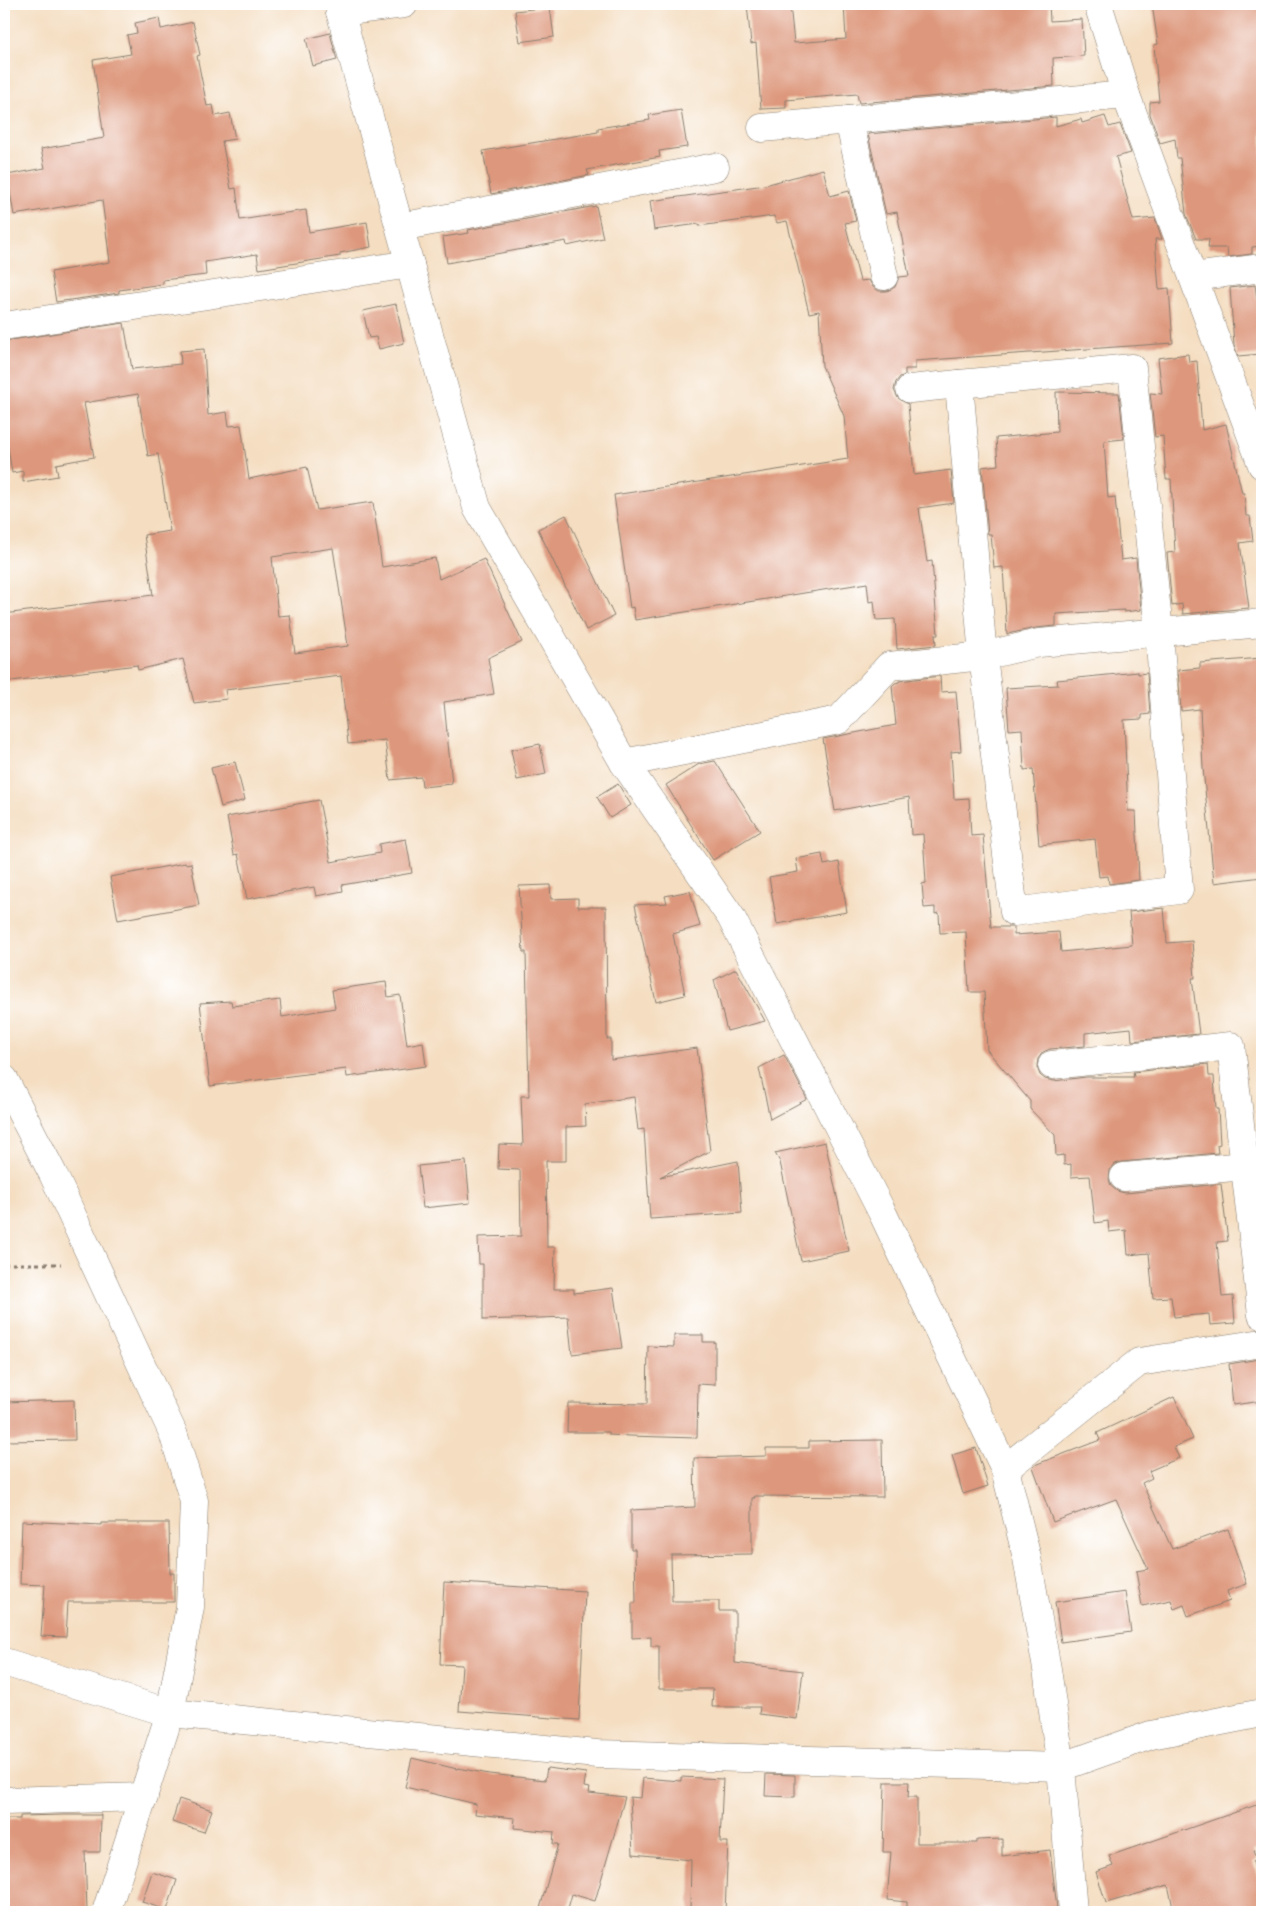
<svg xmlns="http://www.w3.org/2000/svg" width="1266" height="1916" font-family="Vollkorn,serif">
	<rect width="100%" height="100%" fill="#fff"/>
	<filter id="ink" filterUnits="userSpaceOnUse"><feTurbulence type="fractalNoise" baseFrequency=".02" numOctaves="2"/><feDisplacementMap in="SourceGraphic" scale="10" xChannelSelector="R" yChannelSelector="G"/><feConvolveMatrix kernelMatrix="1 2 1 2 8 2 1 2 1" color-interpolation-filters="sRGB"/></filter>
	<filter id="wash" filterUnits="userSpaceOnUse"><feTurbulence type="fractalNoise" baseFrequency=".0096" numOctaves="4" result="noise"/><feDisplacementMap in="SourceGraphic" scale="20" xChannelSelector="R" yChannelSelector="G"/><feGaussianBlur stdDeviation="1.12" result="paint"/><feColorMatrix in="noise" values="0 0 0 0 0 0 0 0 0 0 0 0 0 0 0 0 0 1.4 0 .05"/><feComposite in="paint" operator="in"/></filter>
	<g filter="url(#wash)">
		<rect width="100%" height="100%" fill="#f4ddc0"/>
		<g id="blocks">
			<g fill="#dd977c" fill-rule="evenodd">
				<polygon points="747,4 790,4 794,43 846,39 844,4 1049,4 1050,21 1082,19 1084,56 1053,58 1054,86 859,103 857,94 786,100 786,108 761,109 756,43 751,44"/>
				<polygon points="1152,4 1260,4 1262,22 1262,246 1252,247 1252,254 1228,257 1227,248 1208,248 1209,239 1196,239 1186,214 1180,158 1177,158 1175,139 1160,143 1150,114 1150,102 1159,101 1154,45 1158,44"/>
				<polygon points="550,7 554,37 520,42 515,11"/>
				<polygon points="159,18 161,29 193,22 200,55 197,56 207,106 213,105 215,116 230,113 235,139 222,141 231,189 236,188 240,220 306,210 309,232 367,222 371,247 340,253 340,256 259,269 257,254 205,262 206,275 163,280 163,284 119,290 119,293 56,302 51,272 110,262 102,200 14,215 7,175 45,168 41,149 104,138 93,60 131,54 127,35 137,33 135,23"/>
				<polygon points="330,33 337,60 313,66 306,39"/>
				<polygon points="681,110 687,147 659,151 660,157 587,170 589,175 491,194 483,151 598,132 598,128 650,120 649,115"/>
				<polygon points="1105,116 1109,127 1120,124 1131,153 1116,157 1133,220 1155,218 1162,239 1155,239 1159,289 1169,288 1173,343 915,361 915,369 905,369 905,375 900,377 896,382 894,390 898,398 908,404 914,475 951,470 954,503 919,508 927,562 932,561 938,635 935,635 936,645 897,649 895,619 876,620 874,601 869,602 867,583 635,620 633,607 630,608 614,495 848,459 844,416 822,366 819,311 809,313 787,221 777,223 774,216 699,226 699,224 654,230 650,201 765,185 823,169 830,196 849,191 856,221 845,223 860,281 869,280 873,287 879,291 887,291 895,287 899,277 909,276 897,212 886,214 868,134 1056,117 1056,126 1081,119 1082,123"/>
				<polygon points="596,206 603,238 567,246 566,241 447,263 443,237 469,233 468,230"/>
				<polygon points="1255,285 1257,299 1262,299 1262,323 1259,323 1261,354 1238,356 1234,345 1230,288"/>
				<polygon points="396,304 404,343 379,349 376,337 369,338 363,311"/>
				<path d="M124,323L132,369L181,364L180,351L204,349L208,415L227,412L229,426L241,425L249,479L307,467L317,510L373,502L382,567L435,558L439,579L484,559L522,642L488,658L494,694L444,702L452,784L422,787L421,777L390,780L385,740L348,744L341,676L225,690L227,699L194,703L183,659L138,670L137,665L4,682V614L153,595L144,535L170,531L158,454L148,456L138,394L84,403L94,457L56,464L58,476L23,482V471L12,473L4,423V341ZM333,548L348,646L295,653L290,615L278,616L272,557Z"/>
				<polygon points="1188,354 1189,362 1197,361 1202,430 1226,424 1242,493 1244,493 1246,516 1250,516 1253,541 1240,543 1249,608 1183,614 1182,604 1172,606 1167,553 1175,552 1171,479 1166,479 1163,436 1155,437 1150,393 1162,394 1158,358"/>
				<polygon points="1056,392 1119,393 1124,439 1104,441 1108,498 1115,497 1121,560 1136,558 1141,610 1124,612 1124,610 1056,614 1056,626 1036,628 1007,634 1003,567 994,568 991,534 988,534 982,467 998,465 996,438 1057,432"/>
				<polygon points="566,515 614,616 586,630 538,529"/>
				<polygon points="1262,658 1262,781 1259,781 1262,820 1262,877 1214,883 1203,768 1200,709 1181,711 1178,670 1200,668 1200,663"/>
				<polygon points="1138,672 1138,674 1147,673 1150,714 1142,715 1142,719 1124,720 1128,811 1136,811 1139,880 1109,884 1108,876 1099,877 1095,839 1039,845 1033,769 1024,770 1022,729 1009,730 1006,688 1058,685 1057,680"/>
				<polygon points="940,676 941,692 956,691 961,751 951,752 954,799 969,798 971,836 983,835 991,927 1014,927 1014,935 1059,932 1061,952 1132,945 1129,912 1164,908 1167,943 1192,941 1195,978 1192,978 1199,1034 1132,1041 1131,1028 1085,1033 1085,1046 1050,1049 1043,1052 1038,1059 1037,1067 1040,1075 1045,1079 1054,1081 1086,1077 1134,1077 1133,1072 1208,1064 1209,1076 1214,1076 1216,1109 1218,1109 1220,1144 1217,1145 1218,1153 1122,1162 1115,1164 1110,1170 1109,1179 1111,1186 1117,1191 1125,1193 1221,1184 1228,1241 1217,1242 1222,1297 1233,1296 1235,1323 1210,1325 1209,1314 1174,1317 1171,1297 1153,1298 1149,1253 1128,1255 1126,1230 1109,1232 1108,1221 1095,1223 1090,1176 1071,1177 1071,1164 1064,1165 1064,1155 1056,1156 1055,1135 1030,1109 1030,1101 987,1050 984,992 969,992 966,932 940,933 939,913 935,914 935,907 924,908 922,884 926,883 923,834 911,835 909,797 835,811 823,739 896,725 892,686 895,683 899,682 899,681"/>
				<polygon points="540,744 546,774 517,780 511,750"/>
				<polygon points="715,761 760,831 713,860 666,785 699,764"/>
				<polygon points="235,762 245,800 221,807 211,768"/>
				<polygon points="618,784 631,805 610,818 597,797"/>
				<polygon points="319,800 331,862 380,853 379,844 406,839 412,873 342,885 343,891 316,896 314,887 247,899 238,854 234,855 227,817"/>
				<polygon points="822,854 824,865 839,862 847,912 777,924 769,877 798,872 796,859"/>
				<polygon points="185,863 185,864 191,863 199,905 118,920 110,877"/>
				<polygon points="550,885 551,899 578,898 578,907 606,907 607,1039 611,1039 611,1060 697,1048 710,1151 660,1177 738,1161 742,1213 650,1219 644,1129 638,1130 634,1097 585,1104 586,1126 566,1127 566,1161 546,1161 547,1247 555,1247 554,1289 574,1289 574,1293 613,1288 622,1348 572,1354 568,1317 483,1320 483,1264 479,1264 478,1237 521,1236 520,1170 498,1169 499,1144 523,1145 521,1096 529,1096 526,952 523,952 519,886"/>
				<polygon points="690,891 700,926 673,934 685,995 656,1002 635,905 667,903 665,896"/>
				<polygon points="736,969 765,1021 727,1031 714,980"/>
				<polygon points="386,982 388,997 400,995 407,1045 423,1042 426,1066 347,1077 346,1069 210,1086 200,1003 231,1001 232,1006 280,1000 282,1017 335,1008 332,990"/>
				<polygon points="784,1055 807,1099 770,1119 759,1068"/>
				<polygon points="825,1142 849,1251 801,1261 780,1162 775,1153"/>
				<polygon points="466,1161 470,1203 423,1208 418,1166"/>
				<polygon points="674,1335 703,1335 703,1342 715,1342 715,1385 698,1384 697,1438 630,1436 609,1435 609,1432 567,1432 568,1403 647,1404 648,1346 674,1347"/>
				<polygon points="1259,1359 1262,1401 1233,1405 1229,1364"/>
				<polygon points="1174,1397 1193,1439 1174,1447 1179,1458 1149,1471 1152,1478 1142,1483 1172,1549 1228,1529 1247,1584 1227,1591 1230,1601 1188,1616 1184,1605 1174,1609 1171,1600 1142,1606 1136,1571 1148,1569 1116,1499 1053,1522 1033,1467 1037,1464 1100,1440 1097,1433"/>
				<polygon points="74,1400 75,1440 4,1441 4,1402"/>
				<polygon points="882,1440 883,1497 754,1496 755,1498 752,1498 752,1554 671,1555 672,1601 719,1601 719,1611 735,1611 735,1663 803,1671 797,1719 759,1714 760,1707 712,1707 713,1689 659,1689 659,1646 651,1646 651,1637 632,1638 632,1603 636,1603 635,1549 631,1549 631,1510 695,1507 694,1458 766,1456 766,1448 809,1448 809,1441"/>
				<polygon points="976,1448 988,1486 963,1494 952,1455"/>
				<polygon points="22,1521 101,1525 101,1523 169,1523 170,1573 174,1573 174,1602 68,1602 66,1637 41,1636 45,1585 20,1584"/>
				<polygon points="444,1582 585,1591 579,1720 459,1711 462,1665 440,1664"/>
				<polygon points="1125,1592 1131,1632 1061,1642 1055,1602"/>
				<polygon points="412,1758 457,1769 458,1768 489,1774 545,1780 547,1768 586,1773 584,1787 590,1788 589,1793 625,1797 595,1901 572,1894 567,1912 539,1912 558,1844 553,1844 554,1832 514,1828 515,1818 475,1814 476,1804 405,1787"/>
				<polygon points="766,1774 795,1775 795,1797 765,1796"/>
				<polygon points="681,1777 723,1779 720,1842 728,1842 725,1912 690,1912 691,1860 633,1854 630,1797 641,1798 643,1778 681,1781"/>
				<polygon points="885,1782 909,1782 908,1797 917,1797 917,1843 977,1843 977,1840 1002,1839 1002,1856 1050,1850 1057,1908 1022,1912 1020,1912 1020,1909 907,1911 907,1902 887,1900 891,1852 883,1852"/>
				<polygon points="179,1799 212,1810 204,1832 172,1822"/>
				<polygon points="1262,1803 1262,1848 1253,1851 1257,1860 1253,1862 1262,1891 1262,1907 1247,1912 1174,1912 1168,1885 1106,1903 1096,1872 1113,1866 1109,1856"/>
				<polygon points="63,1815 101,1815 100,1852 85,1852 87,1910 4,1912 4,1819 20,1819 20,1816"/>
				<polygon points="152,1872 177,1880 167,1910 142,1902"/>
			</g>
		</g>
	</g>
	<g filter="url(#ink)">
		<use href="#blocks" fill-opacity="0" stroke="#887c6e" stroke-width="1"/>
		<g fill="none" stroke-linecap="round" stroke-linejoin="round">
			<defs>
				<g id="minor">
					<polyline points="338,4 477,508 624,763 731,917 882,1212 1005,1469 1027,1558 1047,1669 1061,1767 1073,1912"/>
					<polyline points="1098,4 1126,95 1262,465"/>
					<polyline points="340,12 404,4"/>
					<polyline points="762,128 849,120"/>
					<polyline points="400,227 715,167"/>
					<polyline points="884,276 849,120 1126,95"/>
					<polyline points="1193,277 1262,268"/>
					<polyline points="4,326 410,264"/>
					<polygon points="1132,368 1159,632 1179,890 1014,912 983,656 959,384"/>
					<polyline points="910,389 959,384"/>
					<polyline points="624,763 839,720 889,666 983,656 1039,643 1262,623"/>
					<polyline points="1052,1065 1231,1046 1262,1315"/>
					<polyline points="4,1079 53,1174 173,1433 194,1501 190,1607 170,1713 106,1912"/>
					<polyline points="1124,1177 1245,1166"/>
					<polyline points="1005,1469 1139,1362 1262,1343"/>
					<polyline points="4,1662 170,1713 597,1754 1061,1767 1151,1735 1262,1713"/>
					<polyline points="4,1801 144,1797"/>
				</g>
			</defs>
			<use href="#minor" stroke="#887c6e" stroke-width="29"/>
			<polyline stroke="#887c6e" stroke-width="3" stroke-dasharray="4 4" stroke-linecap="butt" points="4,1264 61,1264"/>
			<use href="#minor" stroke="#fff" stroke-width="28"/>
		</g>
	</g>
	<rect width="1266" height="1916" fill="none" stroke="#fff" stroke-width="20"/>
</svg>
